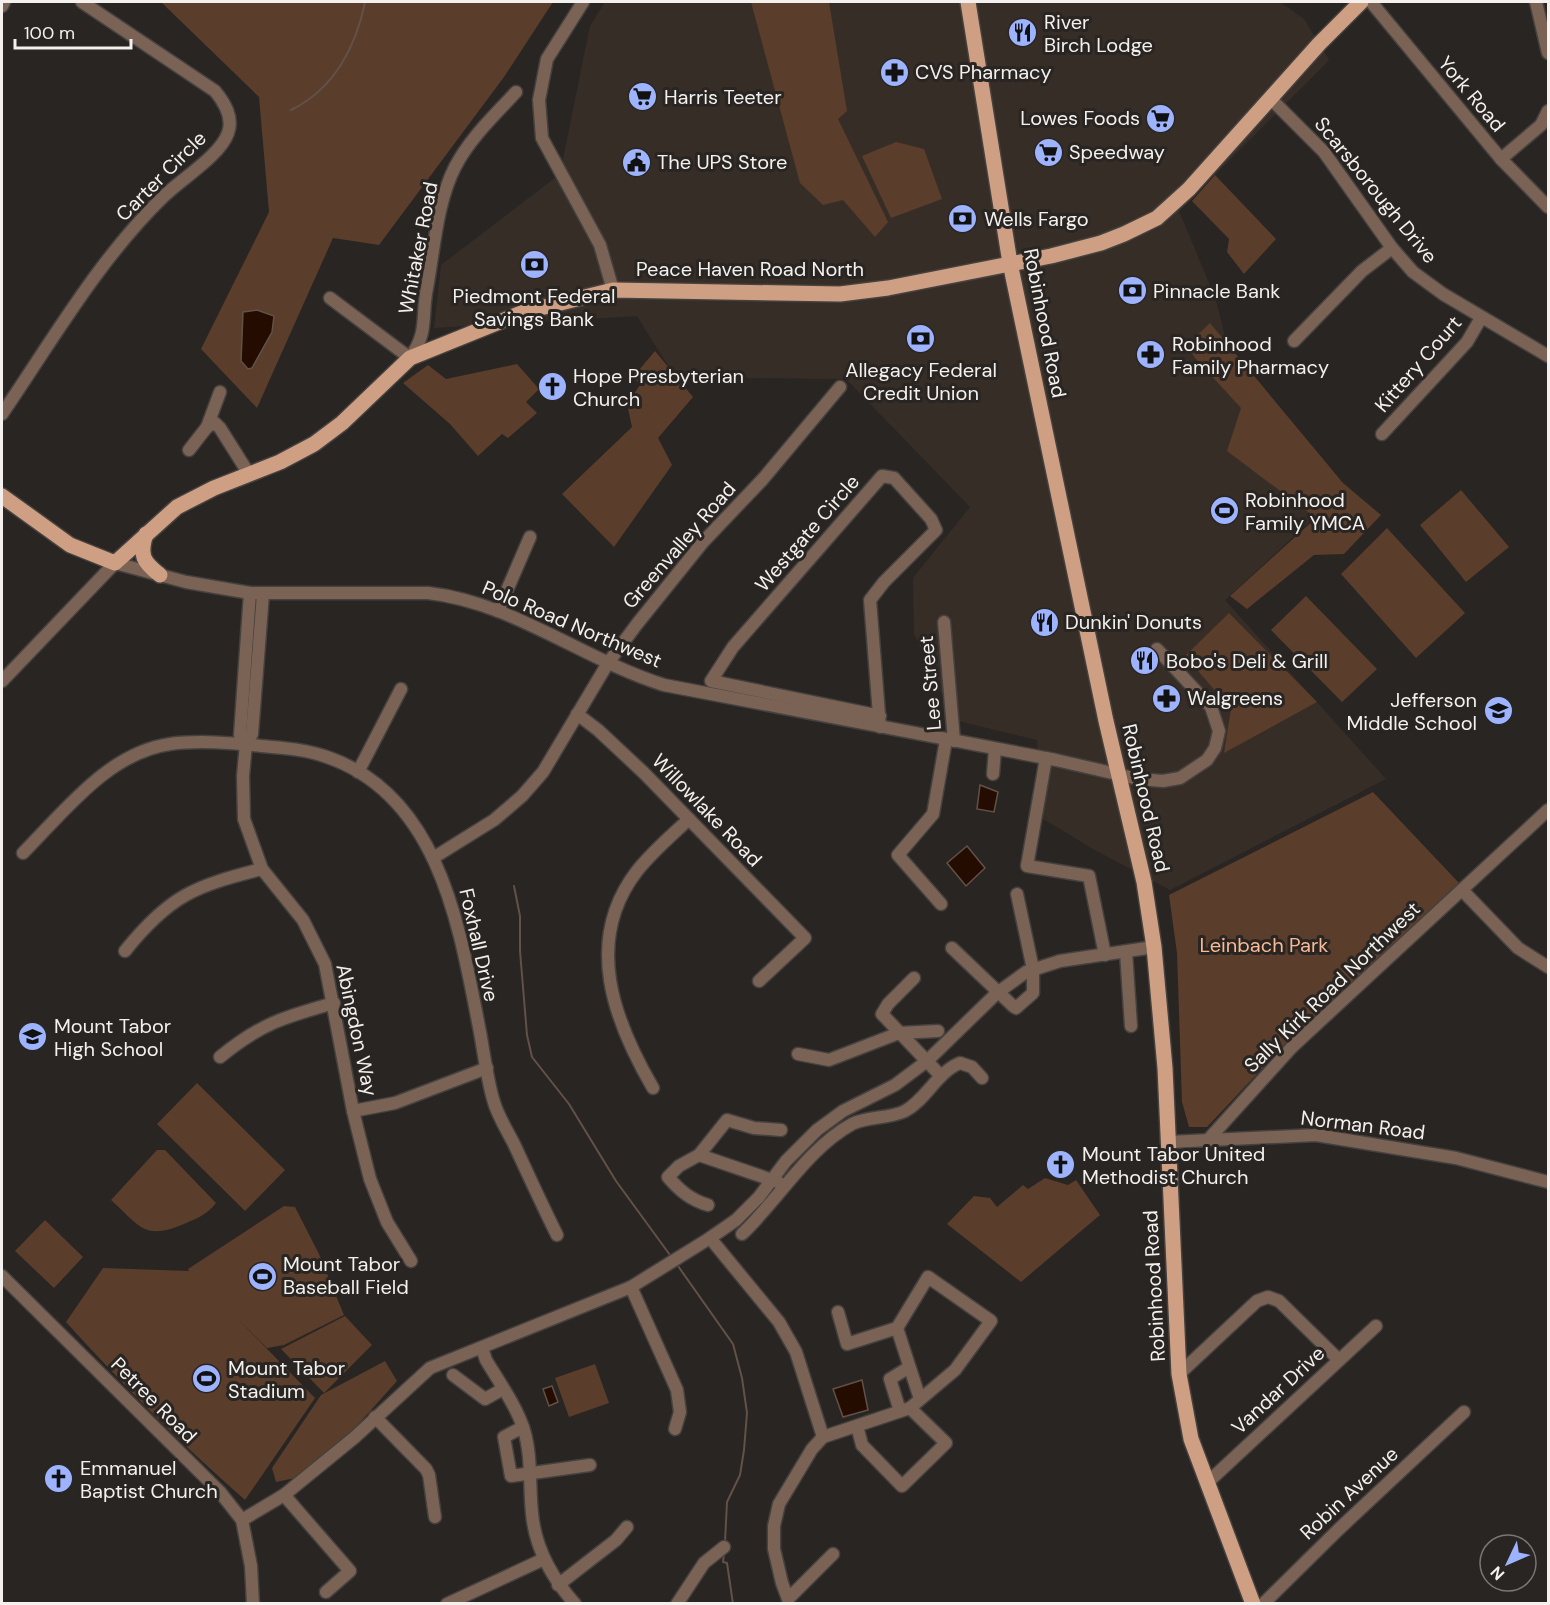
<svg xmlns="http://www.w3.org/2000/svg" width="1550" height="1605" font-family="'DM Sans',sans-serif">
	<rect width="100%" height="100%" fill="#292522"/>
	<polygon fill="#372d27" points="605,2 1280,2 1304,19 1329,60 1179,211 1215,297 1255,454 1314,518 1225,600 1386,779 1170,890 1093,849 1040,817 1037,740 954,720 914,634 913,578 970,507 846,379 675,377 637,316 434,328 441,265 560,174 590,26"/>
	<g fill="#5a3d2b">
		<polygon points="161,2 553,2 504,77 379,245 333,238 257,408 201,349 269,212 259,97"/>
		<polygon points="751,2 829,2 847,111 838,119 888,222 875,237 843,200 823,205 800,183"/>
		<polygon points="896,142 924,149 942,199 891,218 862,156"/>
		<polygon points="1215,175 1276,239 1244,274 1227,252 1229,239 1192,201"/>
		<polygon points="1210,323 1343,483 1381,515 1344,554 1314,555 1247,609 1230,596 1316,518 1227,451 1241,408 1195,358 1187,345"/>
		<polygon points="655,351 693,397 658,438 672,465 614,547 562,494 632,427 627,404 640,385 633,377"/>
		<polygon points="517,364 539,389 526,402 537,413 508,438 502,434 478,456 450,424 403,383 428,365 446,379"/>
		<polygon points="1461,490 1509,547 1466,582 1420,525"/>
		<polygon points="1387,528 1465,613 1416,658 1341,574"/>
		<polygon points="1306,596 1377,669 1342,702 1271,630"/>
		<polygon points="1229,613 1317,702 1224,753 1231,709 1185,656"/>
		<polygon points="1373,792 1460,884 1287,1042 1207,1127 1189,1127 1182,1102 1177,953 1169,895"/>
		<polygon points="197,1083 285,1170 245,1211 157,1124"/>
		<path d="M157,1150H165L216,1203C207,1215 197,1218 184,1224C144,1241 140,1226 111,1200Z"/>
		<polygon points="1045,1178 1068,1185 1076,1180 1100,1215 1021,1282 947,1224 974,1196 990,1198 997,1207 1023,1185 1028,1189"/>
		<path d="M284,1206L295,1207L319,1254L344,1315L284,1345L267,1348L237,1318L315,1398L245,1500C181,1444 123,1385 66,1322L103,1268L189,1271L188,1269Z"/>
		<polygon points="45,1220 83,1257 54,1288 15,1251"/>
		<polygon points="345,1316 372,1345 324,1393 281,1349"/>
		<polygon points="385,1361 397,1381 355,1428 295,1478 276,1482 272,1468 321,1395"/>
		<polygon points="595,1364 609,1403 569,1417 555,1378"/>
	</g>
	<g fill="#240d00" stroke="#625147" stroke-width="1.5">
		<polygon points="257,310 274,316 272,332 252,368 248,369 241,361 243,312"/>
		<polygon points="980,785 998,792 994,812 977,809"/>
		<polygon points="967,846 985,868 966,886 947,863"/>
		<polygon points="862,1380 868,1410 843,1417 833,1389"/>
		<polygon points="552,1386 558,1402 549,1406 543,1389"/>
	</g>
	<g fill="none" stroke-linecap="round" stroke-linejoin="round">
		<g stroke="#625147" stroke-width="2">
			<path d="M291,110C334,89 356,47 365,2"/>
			<polyline points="514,886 520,916 520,951 527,1035 532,1057 569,1104 616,1181 670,1255"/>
			<polyline points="678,1266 733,1344 742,1378 747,1413 744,1450 740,1475 727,1502 725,1542"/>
			<polyline points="724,1554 723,1562 727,1563 733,1604"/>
		</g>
		<defs>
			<g id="minor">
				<polyline points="583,2 547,59 539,100 542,138 600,245 613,290"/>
				<polyline points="1371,2 1501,159 1548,207"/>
				<polyline points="1536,2 1548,53"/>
				<polyline points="2,6 4,2"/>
				<polyline points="1271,99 1324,152 1392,248 1413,272 1443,294 1548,356"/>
				<polyline points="1501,159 1541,125 1548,111"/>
				<path d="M330,298L410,358C429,331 421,317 427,288C434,250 437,202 455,167C470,138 494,116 516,92"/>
				<polyline points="1294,341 1362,271 1392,248"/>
				<path d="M2,414C52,341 99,259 163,197C181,179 220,156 228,133C234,117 224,102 215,91L82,2"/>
				<polyline points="207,427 220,392"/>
				<polyline points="1382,434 1467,342 1481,318"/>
				<polyline points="189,450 207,427 215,423 220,428 249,474"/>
				<polyline points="263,594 252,734 246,744 243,776 244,819 262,869 303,920 325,964 353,1111 370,1179 387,1222 411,1261"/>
				<polyline points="498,611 530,537"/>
				<polyline points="944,622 954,741"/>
				<path d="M2,681L115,563L186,582L250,593H428C512,602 584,660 664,685L1056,760L1138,779L1163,781L1180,778L1207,760L1215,748L1219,731L1211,707L1157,649"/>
				<polyline points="577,714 598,730 644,773 805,938 759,981"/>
				<polyline points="880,727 870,600 884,582 936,530 931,519 894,478 882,476 733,647 711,681 880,716"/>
				<polyline points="246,744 240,735 250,593"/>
				<polyline points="1046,758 1027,866 1089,876 1105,955"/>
				<polyline points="358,772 401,689"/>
				<polyline points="993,774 995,749"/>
				<path d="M23,853C65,811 108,753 170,744C200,740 231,743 261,746C283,748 305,749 327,757C441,796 460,931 480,1032C484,1054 487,1078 493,1099C497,1115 507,1130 514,1144C528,1174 542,1205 557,1235"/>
				<polyline points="433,858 494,820 522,796 543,772 608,663 637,624 703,542 763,479 840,387"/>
				<polyline points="1462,890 1518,948 1548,967"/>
				<polyline points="941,904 898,855 933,814 946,740"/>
				<polyline points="952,948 1013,1006 1016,1008 1033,993 1033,969 1017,894"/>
				<path d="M125,951C170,895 195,886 262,869"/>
				<polyline points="1126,952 1131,1026"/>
				<polyline points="914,978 888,1004 882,1014 941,1076"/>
				<polyline points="798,1054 829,1060 899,1033 938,1031"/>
				<path d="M220,1057C260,1024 284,1017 334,1003"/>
				<path d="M653,1088C614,1021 583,941 637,871C652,852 671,836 689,819"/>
				<polyline points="353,1111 395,1103 487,1068"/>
				<polyline points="1207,1141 1292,1047 1548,810"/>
				<polyline points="1169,1142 1316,1135 1456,1158 1548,1182"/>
				<polyline points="699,1155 727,1120 754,1128 781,1130"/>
				<path d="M708,1205C691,1200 680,1191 668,1177L679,1166L699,1155L778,1182"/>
				<path d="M742,1234C779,1199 807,1149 852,1124C867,1116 889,1119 905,1111C926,1100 937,1072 960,1063L972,1067L982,1078"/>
				<polyline points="710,1238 779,1322 796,1352 823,1437"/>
				<polyline points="2,1276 220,1492 242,1520 251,1566 253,1604"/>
				<polyline points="631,1287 677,1390 680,1412 675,1429"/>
				<polyline points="897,1328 920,1399"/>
				<path d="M482,1348L486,1360C499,1382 516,1405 524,1430C532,1457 529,1485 532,1513C535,1548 552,1578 575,1604"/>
				<polyline points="1179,1374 1257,1301 1268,1297 1279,1301 1339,1360"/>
				<polyline points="453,1375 485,1399 503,1389"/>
				<polyline points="900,1411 890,1379 908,1368"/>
				<polyline points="375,1417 426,1469 429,1475 435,1517"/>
				<polyline points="857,1426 862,1445 902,1486 946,1443 910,1408"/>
				<polyline points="523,1427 504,1437 511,1476 590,1465"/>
				<polyline points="1207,1483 1376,1326"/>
				<polyline points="284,1495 350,1571 326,1592"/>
				<polyline points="242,1520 284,1495 355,1437 430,1368 631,1287 710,1238 736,1220 759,1197 786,1161 817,1130 843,1111 895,1085 927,1061 997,993 1026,972 1060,961 1154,947"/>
				<polyline points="833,1554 788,1599 782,1583 774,1549 774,1526 779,1504 812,1449 823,1437 910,1408 955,1370 991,1321 928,1277 897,1328 847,1344 838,1312"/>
				<polyline points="558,1585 616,1540 627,1527"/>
				<polyline points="447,1604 544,1559"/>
				<polyline points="677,1604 704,1563 724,1547"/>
				<polyline points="1263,1604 1339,1529 1464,1412"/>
			</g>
			<g id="major">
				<polyline points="968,2 1010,263 1106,721 1144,882 1154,947 1165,1068 1179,1374 1191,1439 1253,1604"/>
				<polyline points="2,496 70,545 115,563 177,507 214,488 280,462 314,444 342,423 410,358 524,312 613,290 840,294 888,288 1051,256 1101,243 1124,234 1157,218 1189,189 1319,44 1361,2"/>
				<path d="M146,534C139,555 143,562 160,575"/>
			</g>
		</defs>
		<use href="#minor" stroke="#45413f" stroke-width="15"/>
		<use href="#major" stroke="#45413f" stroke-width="18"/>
		<use href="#minor" stroke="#7a6355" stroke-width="12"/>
		<use href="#major" stroke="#ce9f83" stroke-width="15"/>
	</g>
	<defs>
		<symbol id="restaurant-disc" viewBox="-11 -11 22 22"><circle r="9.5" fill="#9eb3fd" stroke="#292522"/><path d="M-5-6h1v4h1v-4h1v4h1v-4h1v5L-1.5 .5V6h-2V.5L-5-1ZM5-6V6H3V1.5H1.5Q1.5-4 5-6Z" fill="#111"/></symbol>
		<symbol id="pharmacy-disc" viewBox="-11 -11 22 22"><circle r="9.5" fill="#9eb3fd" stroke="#292522"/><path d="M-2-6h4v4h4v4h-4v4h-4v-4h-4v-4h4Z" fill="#111"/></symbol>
		<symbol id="supermarket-disc" viewBox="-11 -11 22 22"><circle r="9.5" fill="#9eb3fd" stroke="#292522"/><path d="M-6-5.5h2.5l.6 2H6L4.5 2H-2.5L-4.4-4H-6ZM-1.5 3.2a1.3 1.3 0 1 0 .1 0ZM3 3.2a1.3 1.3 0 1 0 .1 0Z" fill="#111"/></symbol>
		<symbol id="civic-disc" viewBox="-11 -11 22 22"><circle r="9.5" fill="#9eb3fd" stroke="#292522"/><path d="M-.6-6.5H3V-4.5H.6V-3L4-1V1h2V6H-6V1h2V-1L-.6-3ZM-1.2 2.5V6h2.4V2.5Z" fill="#111"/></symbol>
		<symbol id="bank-disc" viewBox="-11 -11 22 22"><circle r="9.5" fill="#9eb3fd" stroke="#292522"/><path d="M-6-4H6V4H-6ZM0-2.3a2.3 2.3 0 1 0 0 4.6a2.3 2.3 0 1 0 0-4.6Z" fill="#111"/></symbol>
		<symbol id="church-disc" viewBox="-11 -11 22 22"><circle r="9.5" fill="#9eb3fd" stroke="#292522"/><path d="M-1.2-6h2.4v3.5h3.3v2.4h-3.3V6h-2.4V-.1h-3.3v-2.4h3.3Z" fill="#111"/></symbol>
		<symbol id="stadium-disc" viewBox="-11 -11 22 22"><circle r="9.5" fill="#9eb3fd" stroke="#292522"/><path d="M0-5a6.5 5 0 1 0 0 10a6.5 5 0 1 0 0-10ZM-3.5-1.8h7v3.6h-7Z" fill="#111"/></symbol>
		<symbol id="school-disc" viewBox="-11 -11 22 22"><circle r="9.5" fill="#9eb3fd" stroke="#292522"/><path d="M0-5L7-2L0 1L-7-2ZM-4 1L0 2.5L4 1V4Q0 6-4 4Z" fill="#111"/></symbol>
	</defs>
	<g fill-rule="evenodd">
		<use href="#restaurant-disc" x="1006" y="16" width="33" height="33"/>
		<use href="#pharmacy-disc" x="878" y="56" width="33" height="33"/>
		<use href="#supermarket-disc" x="626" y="80" width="33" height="33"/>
		<use href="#supermarket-disc" x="1144" y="102" width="33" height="33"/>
		<use href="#supermarket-disc" x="1032" y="136" width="33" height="33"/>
		<use href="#civic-disc" x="620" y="146" width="33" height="33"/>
		<use href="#bank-disc" x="946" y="202" width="33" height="33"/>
		<use href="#bank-disc" x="518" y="248" width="33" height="33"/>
		<use href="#bank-disc" x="1116" y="274" width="33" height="33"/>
		<use href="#bank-disc" x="904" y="322" width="33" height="33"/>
		<use href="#pharmacy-disc" x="1134" y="338" width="33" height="33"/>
		<use href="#church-disc" x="536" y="370" width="33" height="33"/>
		<use href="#stadium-disc" x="1208" y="494" width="33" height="33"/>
		<use href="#restaurant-disc" x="1028" y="606" width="33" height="33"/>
		<use href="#restaurant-disc" x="1128" y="644" width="33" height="33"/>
		<use href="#pharmacy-disc" x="1150" y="682" width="33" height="33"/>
		<use href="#school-disc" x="1482" y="694" width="33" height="33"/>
		<use href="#school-disc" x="16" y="1020" width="33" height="33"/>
		<use href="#church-disc" x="1044" y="1148" width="33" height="33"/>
		<use href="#stadium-disc" x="246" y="1260" width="33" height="33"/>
		<use href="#stadium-disc" x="190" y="1362" width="33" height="33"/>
		<use href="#church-disc" x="42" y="1462" width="33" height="33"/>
	</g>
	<g text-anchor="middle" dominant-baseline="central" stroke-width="6" stroke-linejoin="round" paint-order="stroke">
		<g font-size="20" fill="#f3f0ee" stroke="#292522" text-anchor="start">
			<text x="1044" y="22">River<tspan x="1044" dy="23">Birch Lodge</tspan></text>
			<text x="915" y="72">CVS Pharmacy</text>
			<text x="664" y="97">Harris Teeter</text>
			<text x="1140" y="118" text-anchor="end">Lowes Foods</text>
			<text x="1069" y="152">Speedway</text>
			<text x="657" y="162">The UPS Store</text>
			<text x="984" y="219">Wells Fargo</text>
			<text x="1153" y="291">Pinnacle Bank</text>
			<text x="534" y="296" text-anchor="middle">Piedmont Federal<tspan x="534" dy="23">Savings Bank</tspan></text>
			<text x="1172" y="344">Robinhood<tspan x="1172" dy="23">Family Pharmacy</tspan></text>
			<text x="921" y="370" text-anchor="middle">Allegacy Federal<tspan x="921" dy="23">Credit Union</tspan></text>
			<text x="573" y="376">Hope Presbyterian<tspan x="573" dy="23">Church</tspan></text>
			<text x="1245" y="500">Robinhood<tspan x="1245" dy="23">Family YMCA</tspan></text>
			<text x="1065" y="622">Dunkin' Donuts</text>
			<text x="1166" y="661">Bobo's Deli &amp; Grill</text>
			<text x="1187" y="698">Walgreens</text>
			<text x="1477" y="700" text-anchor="end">Jefferson<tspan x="1477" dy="23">Middle School</tspan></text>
			<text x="54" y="1026">Mount Tabor<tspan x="54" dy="23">High School</tspan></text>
			<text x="1082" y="1154">Mount Tabor United<tspan x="1082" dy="23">Methodist Church</tspan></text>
			<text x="283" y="1264">Mount Tabor<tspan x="283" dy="23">Baseball Field</tspan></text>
			<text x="228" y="1368">Mount Tabor<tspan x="228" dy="23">Stadium</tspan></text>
			<text x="80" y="1468">Emmanuel<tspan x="80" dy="23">Baptist Church</tspan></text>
		</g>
		<g font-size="20" fill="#f3f0ee" stroke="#292522">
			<text transform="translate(1472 94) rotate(50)">York Road</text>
			<text transform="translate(161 176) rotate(-45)">Carter Circle</text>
			<text transform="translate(1376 190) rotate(51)">Scarsborough Drive</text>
			<text transform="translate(418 248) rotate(-79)">Whitaker Road</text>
			<text x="750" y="269">Peace Haven Road North</text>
			<text transform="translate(1045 323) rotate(79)">Robinhood Road</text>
			<text transform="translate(1418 364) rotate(-49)">Kittery Court</text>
			<text transform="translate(807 533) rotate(-49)">Westgate Circle</text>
			<text transform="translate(679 545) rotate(-49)">Greenvalley Road</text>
			<text transform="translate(572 624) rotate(23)">Polo Road Northwest</text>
			<text transform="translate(930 683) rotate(-95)">Lee Street</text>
			<text transform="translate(1146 798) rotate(77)">Robinhood Road</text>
			<text transform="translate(707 810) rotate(46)">Willowlake Road</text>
			<text transform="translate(479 945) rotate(77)">Foxhall Drive</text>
			<text transform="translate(1332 987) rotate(-44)">Sally Kirk Road Northwest</text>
			<text transform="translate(357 1030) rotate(78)">Abingdon Way</text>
			<text transform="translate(1363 1125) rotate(7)">Norman Road</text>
			<text transform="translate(1154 1286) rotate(-93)">Robinhood Road</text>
			<text transform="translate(1278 1390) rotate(-43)">Vandar Drive</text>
			<text transform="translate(154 1400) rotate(45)">Petree Road</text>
			<text transform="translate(1349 1493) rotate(-43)">Robin Avenue</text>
		</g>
		<g font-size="20" fill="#f9ba94" stroke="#292522">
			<text x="1264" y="945">Leinbach Park</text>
		</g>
	</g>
	<rect width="1550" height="1605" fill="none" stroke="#f3f0ee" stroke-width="6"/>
	<g transform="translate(1508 1563) rotate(226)"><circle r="28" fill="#292522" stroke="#7a7674" stroke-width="1.5"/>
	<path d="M0-4.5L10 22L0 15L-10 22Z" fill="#9eb3fd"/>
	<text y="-9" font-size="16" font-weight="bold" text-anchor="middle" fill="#f3f0ee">N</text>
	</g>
	<path d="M15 39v9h116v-9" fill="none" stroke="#f3f0ee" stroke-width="3"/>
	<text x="24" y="39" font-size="18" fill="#f3f0ee" stroke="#292522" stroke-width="4.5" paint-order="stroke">100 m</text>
</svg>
